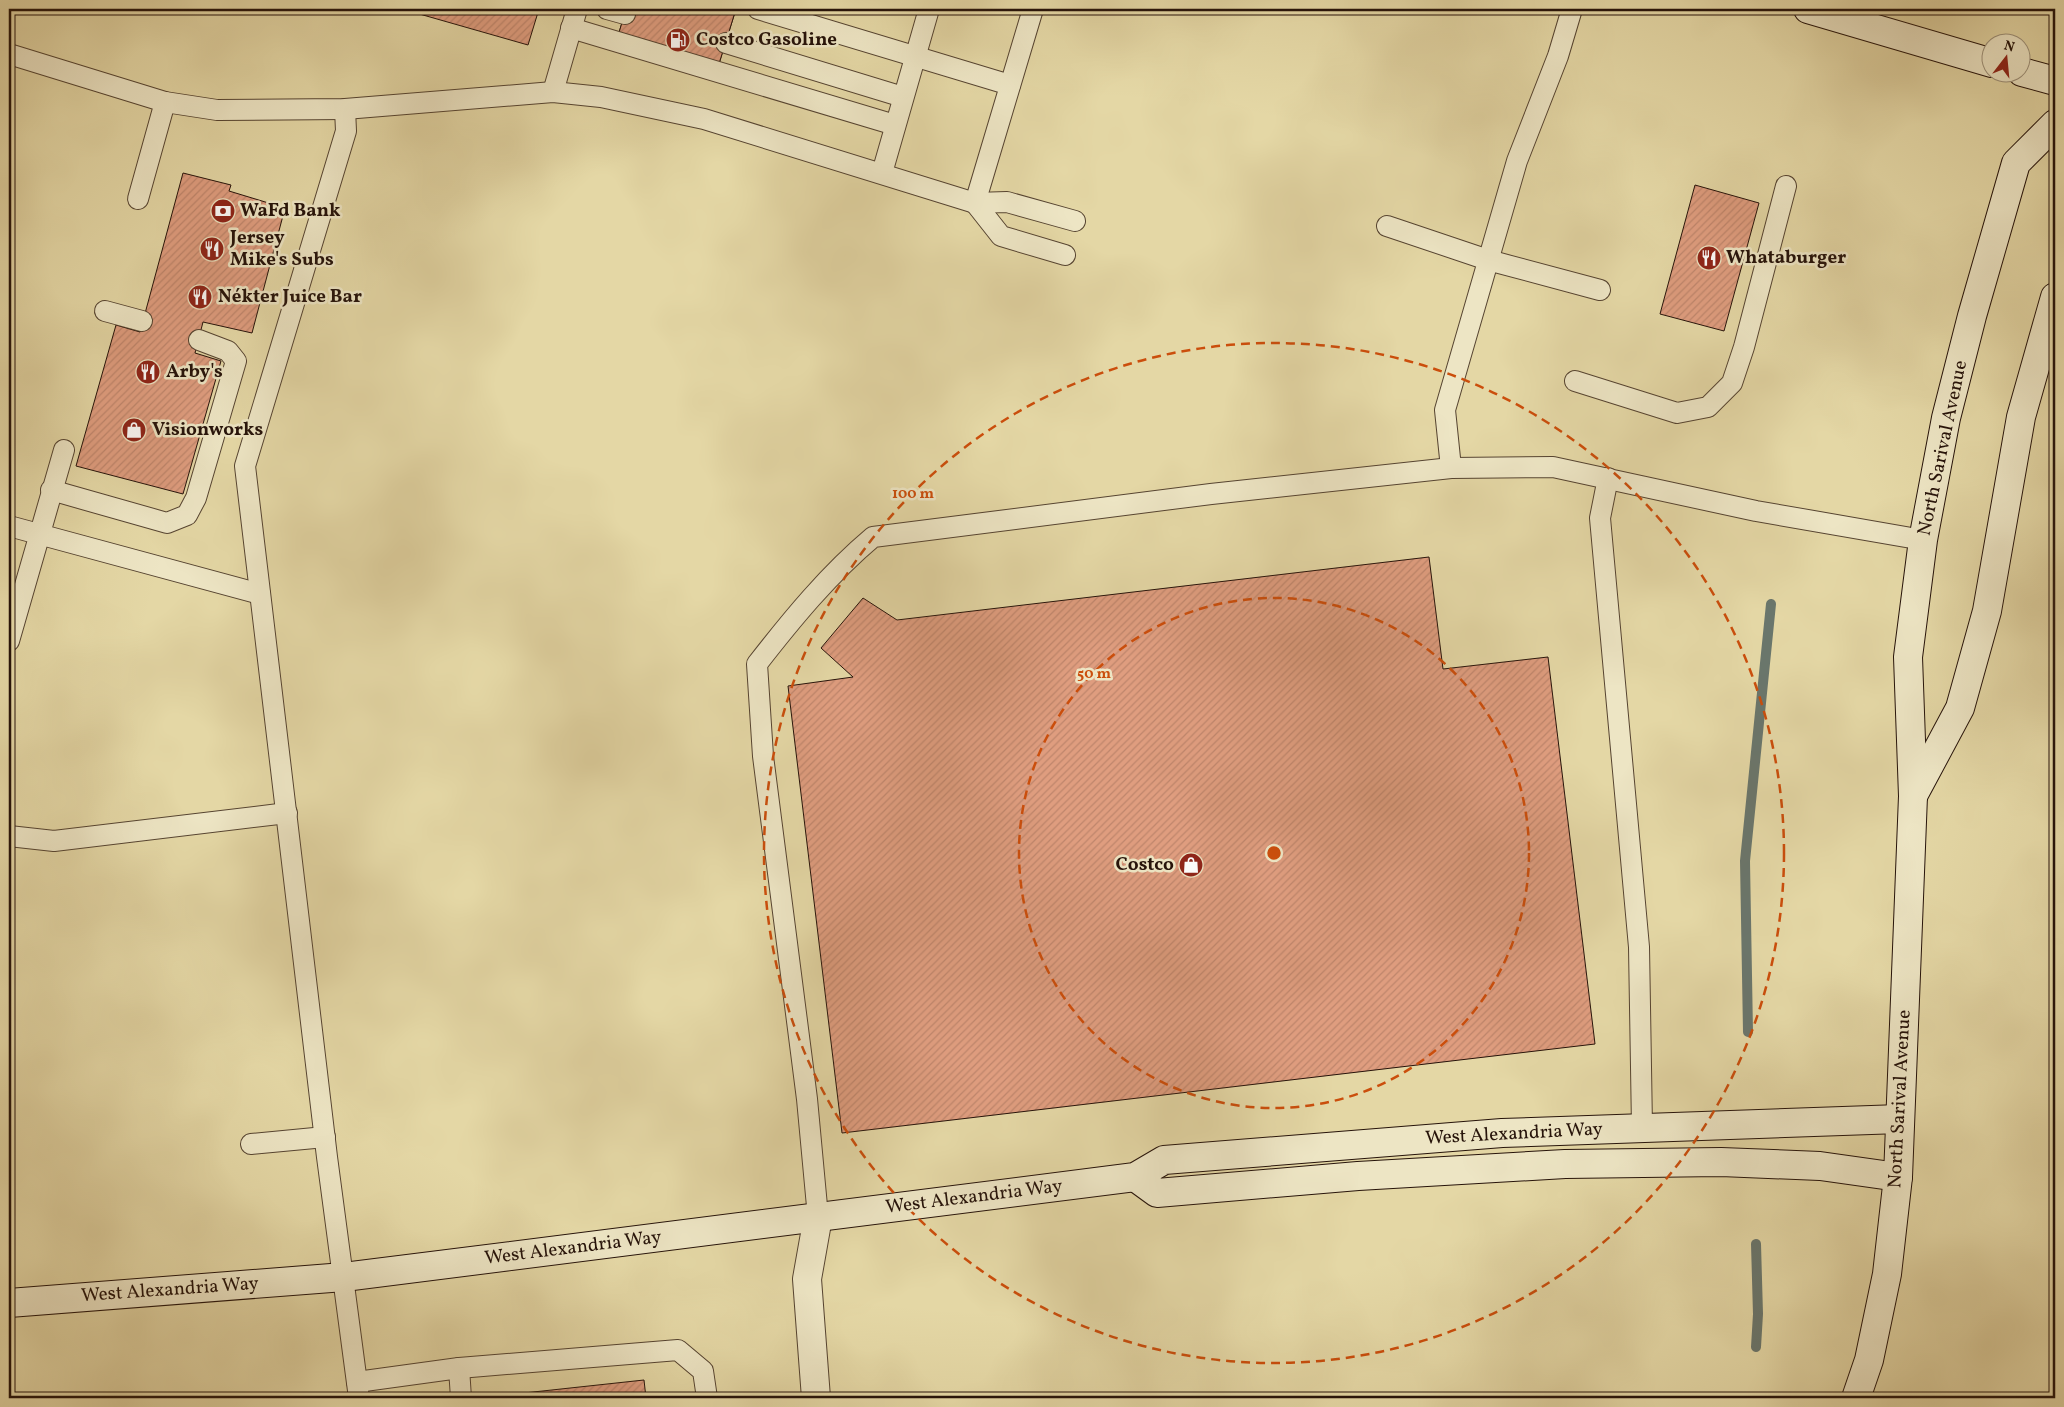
<svg xmlns="http://www.w3.org/2000/svg" width="2064" height="1407" font-family="Vollkorn,serif">
	<defs>
		<pattern id="building-hatch" width="6" height="6" patternUnits="userSpaceOnUse" patternTransform="scale(1.25)"><rect width="6" height="6" fill="#df9d7f"/><path d="M-1 1l2-2M0 6l6-6M5 7l2-2" fill="none" stroke="#bf866c"/></pattern>
	</defs>
	<rect width="100%" height="100%" fill="#e4d7a5"/>
	<filter id="stains"><feTurbulence type="fractalNoise" baseFrequency=".004" numOctaves="4"/><feColorMatrix values="0 0 0 0 .2 0 0 0 0 .09 0 0 0 0 .02 0 0 0 .5 -.17"/></filter>
	<radialGradient id="worn" r=".72"><stop offset=".6" stop-color="#630" stop-opacity="0"/><stop offset="1" stop-color="#630" stop-opacity=".3"/></radialGradient>
	<g fill="none" stroke-linecap="round" stroke-linejoin="round">
		<g stroke="#6a766c" stroke-width="10">
			<polyline points="1748,1032 1745,861 1771,604"/>
			<polyline points="1756,1244 1758,1314 1756,1347"/>
		</g>
	</g>
	<g fill="url(#building-hatch)" stroke="#26130a">
		<polygon points="402,9 539,9 528,45"/>
		<polygon points="626,9 736,9 718,67 618,36"/>
		<polygon points="626,9 736,9 718,67 618,36"/>
		<polygon points="183,173 231,185 229,191 285,208 252,333 203,322 195,353 221,361 183,494 76,466 116,325 140,332"/>
		<polygon points="1695,185 1759,203 1724,331 1660,314"/>
		<polygon points="1429,557 1443,669 1548,657 1595,1044 842,1133 788,686 853,677 821,648 863,598 897,620"/>
		<polygon points="644,1380 646,1398 524,1398 524,1393"/>
	</g>
	<g fill="none" stroke-linecap="round" stroke-linejoin="round">
		<defs>
			<g id="lane">
				<polyline points="607,9 625,14"/>
				<polyline points="758,9 1010,85"/>
				<polyline points="571,28 895,125"/>
				<polyline points="726,43 903,97"/>
				<polyline points="9,54 165,102 217,110 345,109 553,92 601,97 704,119 975,203 1007,202 1075,221"/>
				<polyline points="553,92 577,9"/>
				<polyline points="345,109 346,131 245,466 327,1157 359,1398"/>
				<polyline points="882,173 929,9"/>
				<polyline points="138,199 165,102"/>
				<polyline points="975,203 1033,9"/>
				<polyline points="975,203 1001,236 1065,255"/>
				<polyline points="1387,226 1488,260 1600,290"/>
				<polyline points="105,311 142,321"/>
				<polyline points="1575,381 1677,413 1708,407 1732,383 1744,347 1786,186"/>
				<polyline points="1451,468 1445,410 1517,161 1558,56 1572,9"/>
				<polyline points="1608,478 1600,518 1639,947 1642,1127"/>
				<polyline points="51,490 167,523 187,515 196,498 236,361 228,351 199,340"/>
				<polyline points="9,526 260,594"/>
				<polyline points="9,641 64,450"/>
				<polyline points="9,836 54,841 287,813"/>
				<polyline points="251,1144 325,1137"/>
				<path d="M818,1217L807,1099L763,756L757,664C792,619 829,574 873,537L1211,494L1451,468L1553,467L1756,511L1923,540"/>
				<polyline points="459,1368 678,1350 703,1371 707,1398"/>
				<polyline points="357,1382 459,1368 461,1398"/>
			</g>
			<polyline id="street" points="816,1398 807,1279 818,1217"/>
			<g id="secondary">
				<polyline points="1808,9 1992,63"/>
				<polyline points="2022,72 2055,81"/>
				<polyline points="1914,794 1960,708 1987,611 2021,417 2055,297"/>
				<polyline points="1135,1177 1157,1193 1358,1176 1565,1164 1721,1162 1820,1166 1898,1177"/>
				<polyline points="9,1303 344,1277 1135,1177 1164,1160 1502,1133 1900,1119"/>
				<polyline points="1856,1398 1869,1360 1887,1274 1898,1177 1913,796 1908,657 1923,540 1946,418 1972,316 2016,163 2055,124"/>
			</g>
		</defs>
		<use href="#lane" stroke="#564431" stroke-width="22"/>
		<use href="#street" stroke="#564431" stroke-width="30"/>
		<use href="#secondary" stroke="#26130a" stroke-width="30"/>
		<use href="#lane" stroke="#ede5c4" stroke-width="20"/>
		<use href="#street" stroke="#ede5c4" stroke-width="28"/>
		<use href="#secondary" stroke="#ede5c4" stroke-width="28"/>
	</g>
	<g fill="none" stroke="#cb4e0c" stroke-width="2.5" stroke-dasharray="9 6">
		<circle cx="1274" cy="853" r="255"/>
		<circle cx="1274" cy="853" r="510"/>
	</g>
	<defs>
		<symbol id="fuel-disc" viewBox="-11 -11 22 22"><circle r="9.5" fill="#8f2418" stroke="#ede5c4"/><path d="M-5.5-6h7V0h2V4h1.3V-2.5L3-4.5l.8-.8L6-3V5H2.5V1h-1V6h-7ZM-4.2-4.7v3.2H.2V-4.7Z" fill="#fff"/></symbol>
		<symbol id="bank-disc" viewBox="-11 -11 22 22"><circle r="9.5" fill="#8f2418" stroke="#ede5c4"/><path d="M-6-4H6V4H-6ZM0-2.3a2.3 2.3 0 1 0 0 4.6a2.3 2.3 0 1 0 0-4.6Z" fill="#fff"/></symbol>
		<symbol id="restaurant-disc" viewBox="-11 -11 22 22"><circle r="9.5" fill="#8f2418" stroke="#ede5c4"/><path d="M-5-6h1v4h1v-4h1v4h1v-4h1v5L-1.5 .5V6h-2V.5L-5-1ZM5-6V6H3V1.5H1.5Q1.5-4 5-6Z" fill="#fff"/></symbol>
		<symbol id="shop-disc" viewBox="-11 -11 22 22"><circle r="9.5" fill="#8f2418" stroke="#ede5c4"/><path d="M-5-2.5h2.3a2.7 3.5 0 0 1 5.4 0H5L5.5 6h-11ZM-1.5-2.5h3a1.5 2.3 0 0 0-3 0Z" fill="#fff"/></symbol>
	</defs>
	<g fill-rule="evenodd">
		<use href="#fuel-disc" x="664" y="26" width="28" height="28"/>
		<use href="#bank-disc" x="209" y="197" width="28" height="28"/>
		<use href="#restaurant-disc" x="198" y="235" width="28" height="28"/>
		<use href="#restaurant-disc" x="1695" y="244" width="28" height="28"/>
		<use href="#restaurant-disc" x="186" y="283" width="28" height="28"/>
		<use href="#restaurant-disc" x="134" y="358" width="28" height="28"/>
		<use href="#shop-disc" x="120" y="416" width="28" height="28"/>
		<use href="#shop-disc" x="1177" y="851" width="28" height="28"/>
	</g>
	<g text-anchor="middle" dominant-baseline="central" stroke-width="5" stroke-linejoin="round" paint-order="stroke">
		<g font-size="19" font-weight="bold" fill="#26130a" stroke="#ede5c4" text-anchor="start">
			<text x="696" y="40">Costco Gasoline</text>
			<text x="240" y="211">WaFd Bank</text>
			<text x="230" y="238">Jersey<tspan x="230" dy="22">Mike's Subs</tspan></text>
			<text x="1726" y="258">Whataburger</text>
			<text x="218" y="297">Nékter Juice Bar</text>
			<text x="166" y="372">Arby's</text>
			<text x="152" y="430">Visionworks</text>
			<text x="1174" y="865" text-anchor="end">Costco</text>
		</g>
		<g font-size="19" fill="#26130a" stroke="#ede5c4">
			<text transform="translate(1943 448) rotate(-78)">North Sarival Avenue</text>
			<text transform="translate(1900 1099) rotate(-87)">North Sarival Avenue</text>
			<text transform="translate(1514 1134) rotate(-3)">West Alexandria Way</text>
			<text transform="translate(974 1197) rotate(-7)">West Alexandria Way</text>
			<text transform="translate(573 1248) rotate(-7)">West Alexandria Way</text>
			<text transform="translate(170 1290) rotate(-4)">West Alexandria Way</text>
		</g>
	</g>
	<circle cx="1274" cy="853" r="8" fill="#cb4e0c" stroke="#ede5c4" stroke-width="2.5"/>
	<g font-size="15" text-anchor="middle" font-weight="bold" fill="#cb4e0c" stroke="#ede5c4" stroke-width="5" stroke-linejoin="round" paint-order="stroke">
		<text x="913" y="498">100 m</text>
		<text x="1094" y="678">50 m</text>
	</g>
	<rect width="2064" height="1407" fill="none" stroke="#e4d7a5" stroke-width="30"/>
	<rect x="10" y="10" width="2044" height="1387" fill="none" stroke="#26130a" stroke-width="2.5"/>
	<rect x="15" y="15" width="2034" height="1377" fill="none" stroke="#26130a"/>
	<g transform="translate(2006 58) rotate(16)"><circle r="24" fill="#ede5c4" stroke="#9d917a"/>
	<path d="M0-4L9 19L0 12L-9 19Z" fill="#8f2418"/>
	<text y="-8" font-size="14" font-weight="bold" text-anchor="middle" fill="#26130a">N</text>
	</g>
	<rect width="100%" height="100%" filter="url(#stains)"/>
	<rect width="100%" height="100%" fill="url(#worn)"/>
</svg>
